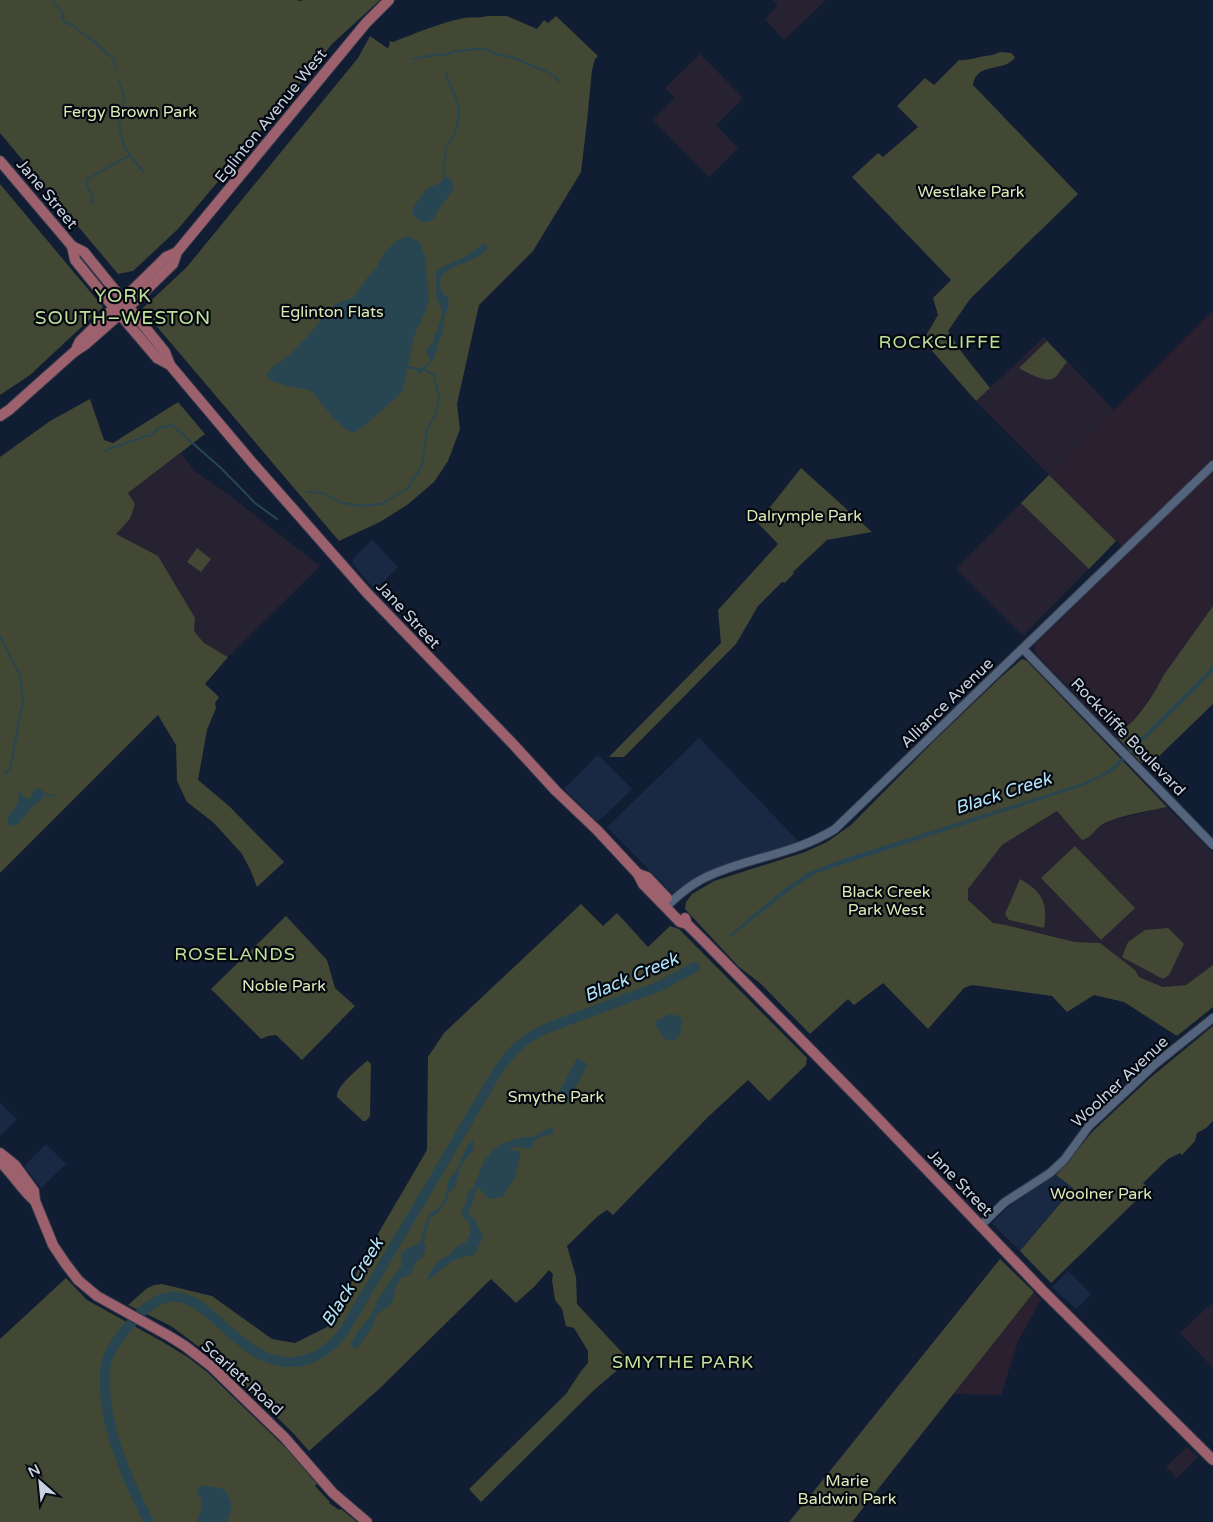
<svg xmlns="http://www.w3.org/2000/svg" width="1213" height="1522" font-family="'Varela Round',sans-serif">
	<rect width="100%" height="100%" fill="#111d32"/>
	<g fill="#1a2943">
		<polygon points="372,540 398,567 375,590 353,564 353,558"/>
		<polygon points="699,738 799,842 697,876 672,893 607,827"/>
		<polygon points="598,755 632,789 598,822 564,789"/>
		<polygon points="0,1103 17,1119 0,1136"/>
		<polygon points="46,1144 66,1164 41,1188 24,1166"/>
		<polygon points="1056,1175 1073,1187 1020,1251 992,1223 1010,1205"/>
		<polygon points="1068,1271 1091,1294 1077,1308 1075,1308 1052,1287"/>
	</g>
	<g fill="#2a202f">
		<polygon points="1213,310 1213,606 1163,676 1159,685 1147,702 1134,720 1120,733 1117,737 1037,655 1034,649 1035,644 1129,553 1049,475"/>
		<polygon points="1034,1292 1041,1300 1018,1341 1001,1395 953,1394"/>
	</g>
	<g fill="#272231">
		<polygon points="773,0 826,0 784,40 765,19 778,5"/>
		<polygon points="700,54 743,98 716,125 738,148 709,177 653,120 675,98 665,88"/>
		<polygon points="1044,337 1114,410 1049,475 1116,541 1023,636 956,569 1049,475 976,401"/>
		<polygon points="181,453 195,471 229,495 320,566 228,657 204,643 115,534 130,519 135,504 128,493"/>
		<polygon points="1167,807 1213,853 1213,965 1186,985 1164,987 1139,977 1135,970 1100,943 1075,942 1006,925 993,923 968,900 968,889 1002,845 1057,811 1086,840 1100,826 1113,820"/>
		<polygon points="1213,1302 1213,1368 1180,1333"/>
		<polygon points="1187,1447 1198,1457 1177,1478 1166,1467"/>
	</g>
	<g fill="#434834">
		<polygon points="0,0 297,0 300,1 304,0 380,0 332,44 290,96 178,229 133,271 118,274 0,133"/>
		<path d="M488,16H507L537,29L544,20L548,23L556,16L598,56L595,59L592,70L587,121L581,172L533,251L479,305L457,404L460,429L448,461L434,482L407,505L380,522L339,541L142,309L186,268L358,58L370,36L387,48L389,47L390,41L393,42C416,33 440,23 464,18C472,17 480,18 488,16Z"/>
		<path d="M1000,52L1011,53L1015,57C1006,73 976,61 973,85L1078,194L970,299L948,331L963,354L990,388L976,401L933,352L924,339L938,315L933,298L951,280L852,177L878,153L883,157L918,127L897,106L925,78L934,85L959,60C965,61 969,59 976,58C986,55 990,57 1000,52Z"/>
		<polygon points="0,184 103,307 30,375 0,395"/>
		<path d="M1047,341L1067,362C1063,366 1058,376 1054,378C1046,384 1026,372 1019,368Z"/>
		<polygon points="90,399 104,440 113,443 178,402 205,434 128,493 135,504 130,519 116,534 158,556 195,618 194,631 204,643 228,657 205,684 219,697 215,703 216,708 207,730 198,780 229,806 284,862 257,887 250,869 242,854 214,823 187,802 177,781 176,745 158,715 0,873 0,457 50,421"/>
		<polygon points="801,468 872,532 827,540 793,572 794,573 785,583 782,582 758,606 736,644 624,757 609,757 721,643 718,610 778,544 755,520 771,506"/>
		<polygon points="1049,475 1116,541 1089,569 1021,503"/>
		<polygon points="197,548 211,559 201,572 187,562"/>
		<path d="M1213,606V704L1152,763H1141L1117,737C1121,730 1128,726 1134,720C1145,707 1156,691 1163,676Z"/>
		<path d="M1022,659L1027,661L1167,807C1149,811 1114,816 1100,826C1094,831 1090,839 1082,840L1057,811L1002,845L968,889V900L993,923L1006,925L1075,942L1100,943L1135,970L1139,977L1163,987L1186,985L1213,965V1007L1177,1036L1124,1002L1094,995L1067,1012L1052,996L972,985L964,988L928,1029L883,983L854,1005L848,999L810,1034L760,983L739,967L685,909L686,902L692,894L714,881L805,852L827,842L851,825L934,741L1000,678Z"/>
		<polygon points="1075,846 1135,908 1101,940 1041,878"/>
		<path d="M1020,879C1042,892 1048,902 1044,928L1009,920L1005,914Z"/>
		<polygon points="581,904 603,926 617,913 648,947 670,926 679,929 807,1058 806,1065 769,1101 748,1080 708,1117 613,1215 607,1210 598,1216 567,1246 576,1277 577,1304 629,1360 593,1391 481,1502 469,1489 566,1394 581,1371 588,1363 588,1351 574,1328 566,1326 562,1309 555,1300 552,1280 553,1274 549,1270 534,1287 516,1303 491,1279 379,1389 309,1451 293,1433 223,1365 171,1326 128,1305 146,1289 154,1285 162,1284 212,1296 272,1339 295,1343 327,1327 379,1232 427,1150 428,1057 444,1033"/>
		<polygon points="286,916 327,960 335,988 355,1006 302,1060 276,1035 268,1036 261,1039 211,989"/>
		<polygon points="1168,928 1184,944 1169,975 1163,979 1122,957 1128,942 1145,930"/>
		<polygon points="1213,1026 1213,1121 1206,1128 1197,1133 1195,1141 1182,1155 1180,1153 1168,1159 1143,1183 1149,1188 1051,1283 1020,1251 1073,1188 1056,1175 1094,1130 1150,1078"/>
		<path d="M367,1061H368L371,1064L370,1116L366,1121H363L337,1097C336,1086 358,1069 367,1061Z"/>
		<polygon points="1000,1259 1034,1292 852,1522 789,1522"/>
		<polygon points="66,1278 87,1300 163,1342 189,1358 207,1372 287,1449 317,1484 315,1486 330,1502 329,1503 339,1510 341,1509 357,1522 0,1522 0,1339"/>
	</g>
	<g fill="#284652">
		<path d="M448,177C452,179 455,184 453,189L438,211L434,218L428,222H421L412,214L413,208L426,189L439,183L445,178Z"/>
		<path d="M407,236L420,242L422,249L425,256L429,299L426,310L414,336L403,390L401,393L363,427L355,432L348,431L334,419L313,393L307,389L290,387L270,380L267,375C271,365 280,363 287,357C304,342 317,323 333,306L338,303L353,298L369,275L376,269L384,253L396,241Z"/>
		<path d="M483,244H486L487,247L486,250C472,264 453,263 441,276L440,288L444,295L448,297L449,305L444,319L442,336L438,343L435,357L425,370L417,375V370L430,363V359L426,351L434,341L433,334L438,332V325L442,317V311L436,295V271L444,266L463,258Z"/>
		<polygon points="1213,666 1213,672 1120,764 1111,772 1088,784 817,873 794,887 729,938 728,936 782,891 807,873 846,858 1080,784 1099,776 1113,766"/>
		<path d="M38,788L41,789L44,793L55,795V797L44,795L43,798L34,805L18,824L14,826L9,824L7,817C14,809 19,806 19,794L17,793L19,791L27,799H29L32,795L34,790Z"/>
		<polygon points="670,1014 679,1016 683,1020 679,1037 672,1041 664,1039 655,1024 657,1020"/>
		<polygon points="577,1058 588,1064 568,1102 557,1096"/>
		<path d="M549,1128L553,1129L554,1131L552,1134L540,1137L533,1142V1146L528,1149L517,1146L508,1151L518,1150L521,1152L514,1181L510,1184L503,1197L489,1199L479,1188H477L468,1215L474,1218L483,1237L475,1254C468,1257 457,1258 452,1261C443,1268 436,1275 426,1281L432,1269L440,1260L451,1254L456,1247L466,1242L470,1234V1223L463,1217L461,1212L466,1203L467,1194L474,1186L484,1161L493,1150L499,1145L515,1139L526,1137H533Z"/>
		<path d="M473,1140C478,1153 466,1155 462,1164C458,1171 458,1180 455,1188L449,1192L447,1201L439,1212L430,1218L424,1241L426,1247L423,1257L416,1262L411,1274L400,1279L394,1291L395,1294L391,1305L377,1314L373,1326L357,1349L350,1345L358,1331L372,1314L377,1301L395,1274L402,1265L401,1253L408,1248L420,1243L425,1223L430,1214L442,1204L445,1198L449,1178L455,1173L467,1146Z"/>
		<path d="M201,1485L224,1489C233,1502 234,1508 226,1522H197C200,1509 206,1505 197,1493Z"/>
	</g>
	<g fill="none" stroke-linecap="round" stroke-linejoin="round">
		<g stroke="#284652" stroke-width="2">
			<polyline points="53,1 64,15 62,19 65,22 74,26 78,30 94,41 107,54 113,58 116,69"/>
			<polyline points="413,59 440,54 445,56 452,52 484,48 492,53 511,57 545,71 554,76 560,82"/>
			<polyline points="118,79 124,95 123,106 119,126 124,147 144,173"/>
			<path d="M444,179C444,174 443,167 444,161C445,156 446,153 446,148C454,138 462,118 458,104C455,93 447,83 446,71"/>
			<polyline points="91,204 93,194 88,189 86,180 130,155"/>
			<polyline points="406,367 418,369"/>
			<path d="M105,451C117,445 124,444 136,440C142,438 144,435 151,436L158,428L172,425L222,469L255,503L277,519"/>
			<polyline points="307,492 323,493 339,502 359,506 382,504 407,489 422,466 427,429 436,414 439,399 434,375 425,370"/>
			<polyline points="0,636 20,675 23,704 19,719 13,755 10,768 5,774"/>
		</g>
		<path stroke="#284652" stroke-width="10" d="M149,1522C128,1482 103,1424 105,1378C105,1373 105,1367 106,1363C112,1345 123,1332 135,1319C146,1307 160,1295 177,1297C192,1299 202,1307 213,1317C239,1339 263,1368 301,1361C319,1357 333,1346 344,1331L500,1067L516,1048L527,1039L545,1029L660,986L695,967"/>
		<defs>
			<g id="minor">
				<polyline points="1023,649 1213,845"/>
				<path d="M666,907C679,894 695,881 713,874C753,857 797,853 835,829L1213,465"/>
				<polyline points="980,1226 1005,1202 1050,1173 1064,1160 1089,1126 1154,1065 1213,1018"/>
			</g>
			<g id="major">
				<polyline points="0,161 72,246 84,252 165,352 170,365"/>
				<polyline points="72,246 75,260 106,298 157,358 170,365 250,460 367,593 512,743 556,791 597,830 638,874 643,884 680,922 687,924"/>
				<polyline points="77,347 80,341 158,265 166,257 177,252"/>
				<polyline points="0,416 9,410 74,352 86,344 136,300 173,264 177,252 366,23 389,0"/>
				<polyline points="638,874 647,877 667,898"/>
				<polyline points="685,918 687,924 705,942 863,1103 1043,1291 1213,1460"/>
				<polyline points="0,1153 15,1165 34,1191 35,1201 53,1245 65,1263 78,1280 97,1296 169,1336 185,1346 211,1366 284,1437 333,1493 367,1522"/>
				<path d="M0,1162C13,1174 22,1190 35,1201"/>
			</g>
		</defs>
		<use href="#minor" stroke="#313849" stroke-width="10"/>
		<use href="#major" stroke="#313849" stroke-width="12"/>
		<use href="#minor" stroke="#55647d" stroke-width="8"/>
		<use href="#major" stroke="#9c616c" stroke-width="10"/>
	</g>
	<g text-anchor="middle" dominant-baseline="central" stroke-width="4.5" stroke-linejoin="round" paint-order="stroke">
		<g font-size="16" fill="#deeab5" stroke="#040811">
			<text x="130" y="112">Fergy Brown Park</text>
			<text x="971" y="192">Westlake Park</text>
			<text x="332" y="312">Eglinton Flats</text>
			<text x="804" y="516">Dalrymple Park</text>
			<text x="886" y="892">Black Creek<tspan x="886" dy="18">Park West</tspan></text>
			<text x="284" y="986">Noble Park</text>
			<text x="556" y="1097">Smythe Park</text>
			<text x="1101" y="1194">Woolner Park</text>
			<text x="847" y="1481">Marie<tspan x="847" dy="18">Baldwin Park</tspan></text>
		</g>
		<g font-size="16" fill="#c9d2e1" stroke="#040811">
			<text transform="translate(271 116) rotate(-51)">Eglinton Avenue West</text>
			<text transform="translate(47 194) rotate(50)">Jane Street</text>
			<text transform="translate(408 615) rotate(47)">Jane Street</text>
			<text transform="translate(947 703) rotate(-44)">Alliance Avenue</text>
			<text transform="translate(1128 737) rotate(46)">Rockcliffe Boulevard</text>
			<text transform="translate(1120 1082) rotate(-43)">Woolner Avenue</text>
			<text transform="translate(960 1183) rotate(46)">Jane Street</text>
			<text transform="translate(242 1378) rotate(42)">Scarlett Road</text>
		</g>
		<g font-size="18" letter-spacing="1" fill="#c1e19a" stroke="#040811">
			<text x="940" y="342">ROCKCLIFFE</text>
			<text x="235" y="954">ROSELANDS</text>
			<text x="683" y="1362">SMYTHE PARK</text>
		</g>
		<g font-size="18" font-style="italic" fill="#b4e5f9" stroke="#040811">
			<text transform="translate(1003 793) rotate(-18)">Black Creek</text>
			<text transform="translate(631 977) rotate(-23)">Black Creek</text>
			<text transform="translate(352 1282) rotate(-58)">Black Creek</text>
		</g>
		<g font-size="19" letter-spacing="1" fill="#c1e19a" stroke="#040811">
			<text x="123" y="296">YORK<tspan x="123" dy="22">SOUTH–WESTON</tspan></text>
		</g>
	</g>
	<g transform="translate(40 1482) rotate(333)" stroke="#040811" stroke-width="4" paint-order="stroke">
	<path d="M0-4L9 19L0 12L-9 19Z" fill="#c9d2e1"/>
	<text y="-8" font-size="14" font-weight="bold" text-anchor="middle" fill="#c9d2e1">N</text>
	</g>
</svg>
